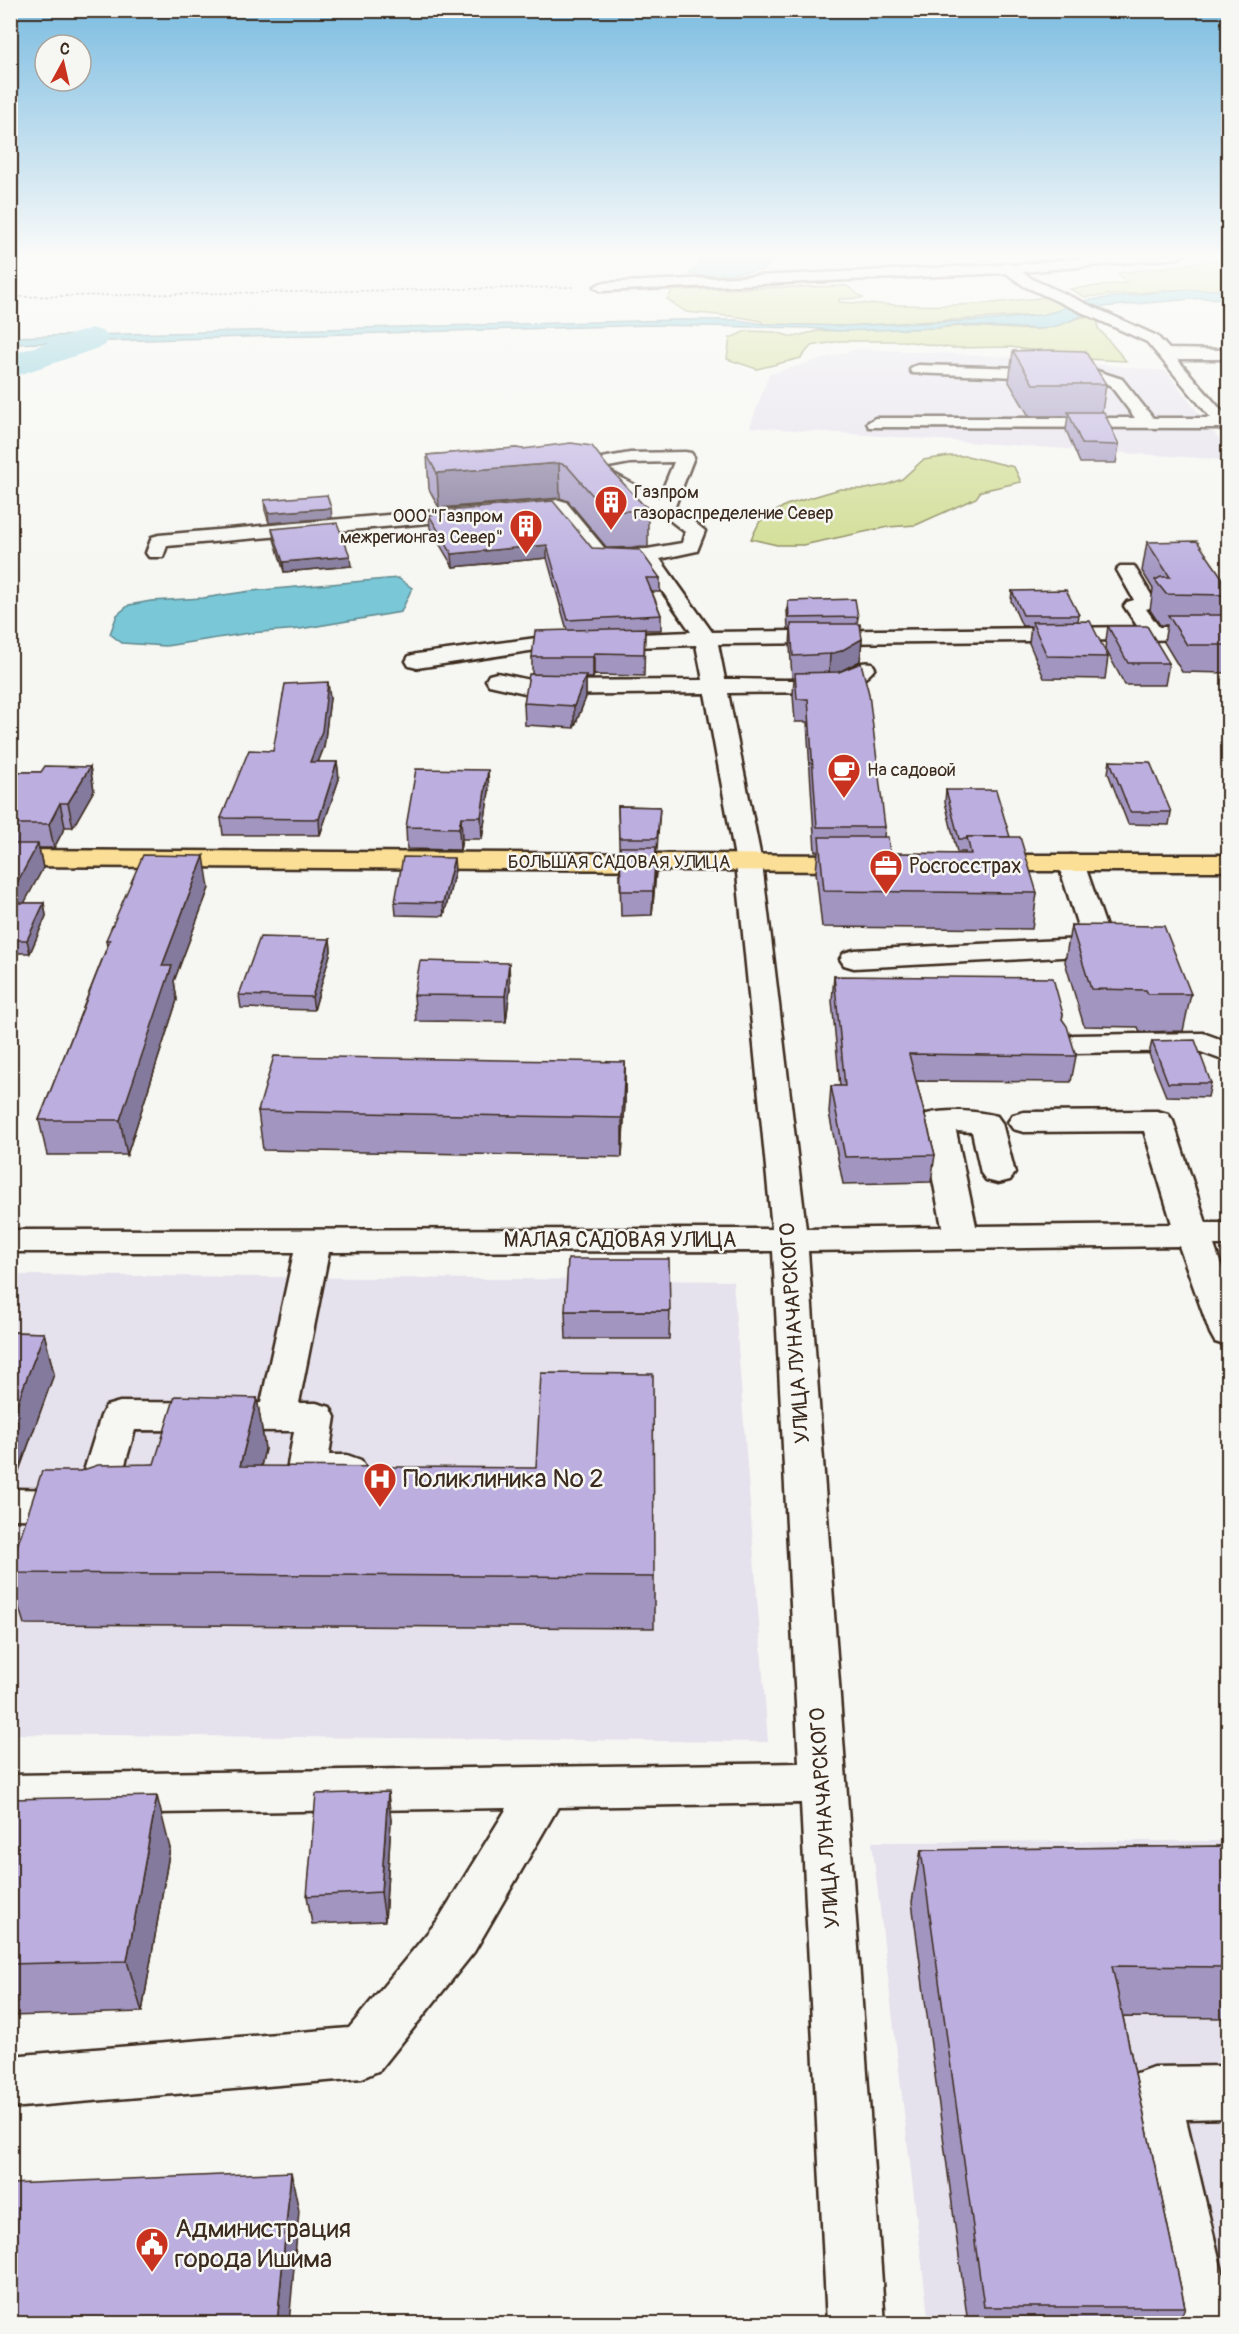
<svg xmlns="http://www.w3.org/2000/svg" width="1239" height="2334" font-family="Pangolin,sans-serif">
	<rect width="100%" height="100%" fill="#f6f6f2"/>
	<filter id="ink" filterUnits="userSpaceOnUse"><feTurbulence type="fractalNoise" baseFrequency=".0167" numOctaves="2"/><feDisplacementMap in="SourceGraphic" scale="12" xChannelSelector="R" yChannelSelector="G"/><feConvolveMatrix kernelMatrix="1 2 1 2 8 2 1 2 1" color-interpolation-filters="sRGB"/></filter>
	<g filter="url(#ink)">
		<g fill="#e5e1ed">
			<polygon points="859,349 1031,358 1166,371 1228,451 1228,460 750,427 769,374"/>
			<polygon points="11,1275 733,1281 768,1742 11,1734"/>
			<polygon points="1228,1841 1228,2323 929,2323 872,1842"/>
		</g>
		<g fill="#cfdc8f" stroke="#858356" stroke-width="1.5">
			<polygon points="1228,259 1228,290 1176,290 1085,297 1070,289 1126,283 1117,273"/>
			<path d="M847,286L863,298L839,299V302C896,306 954,308 1011,301C1024,299 1034,300 1047,296L1068,304L1060,310L1042,315L844,326L763,324L761,321L740,317L686,312L667,299L673,290Z"/>
			<path d="M1089,316L1098,322V328L1126,361L1084,359L1011,347L952,348L904,341H841L811,346L801,358L757,369L727,359L730,338L746,331L775,332L793,337L817,331L937,328C971,323 1005,331 1040,329C1058,328 1071,318 1089,316Z"/>
			<polygon points="950,456 967,456 1014,467 1021,482 981,491 976,498 916,525 888,527 803,545 777,545 751,539 760,521 786,505 840,489 866,489 886,485 902,479 923,460"/>
		</g>
		<g fill="#79c7d7" stroke="#60888d" stroke-width="1.5">
			<polygon points="692,254 778,254 763,270 705,276 689,274 698,267 700,261"/>
			<polygon points="1176,290 1228,290 1228,299 1203,298 1102,307 1060,325 1040,329 956,325 937,328 839,331 808,328 651,325 11,344 10,337 677,320 737,320 763,324 844,326 993,320 1042,315 1060,310 1068,304 1090,300"/>
			<polygon points="398,578 412,588 401,612 300,629 249,633 166,646 122,643 110,634 117,615 129,605 151,601 203,598 251,591"/>
		</g>
		<g fill="none" stroke-linecap="round" stroke-linejoin="round">
			<polygon fill="#79c7d7" fill-rule="evenodd" points="92,328 104,332 110,339 104,346 10,378 10,355"/>
			<defs>
				<g id="minor">
					<polygon points="1130,254 1185,254 1179,258 1022,272 1034,280 1157,336 1169,349 1228,350 1228,359 1177,359 1228,418 1228,433 1219,428 869,427 867,423 875,418 1135,418 1110,385 1093,380 912,373 910,370 912,367 918,365 1094,370 1122,379 1153,418 1211,418 1147,342 1024,286 1006,273 601,291 594,287 601,283 1000,265 1006,263 1012,265"/>
					<path d="M685,452L691,453L694,457L675,506L705,531L697,551L660,559L712,632L1138,627L1124,606L1127,602L1134,600L1117,570L1120,566H1134L1156,603L1153,607L1146,609L1159,627H1228V639L718,644L725,679C759,679 795,682 829,678C846,676 853,659 872,663L875,668C868,679 849,689 837,692L728,693L762,863L806,1229L942,1227L922,1121L927,1114C948,1109 976,1111 997,1116L1002,1123L1015,1173L1010,1180L998,1183L986,1180L981,1173L972,1132L956,1131L976,1226L1172,1224L1144,1131L1024,1132L1013,1129L1008,1122L1013,1115L1024,1112L1157,1111L1168,1114L1173,1121L1206,1223H1228V1245H1214L1228,1285V1346L1215,1342L1210,1333L1179,1246L808,1251L885,2324H827L801,1803L558,1807L474,1952L380,2070L362,2078L10,2108V2056L349,2028L438,1920L507,1808L10,1815V1775L799,1763L773,1251L329,1252L299,1403H316L330,1407L335,1417L329,1455H347L361,1460L367,1470L361,1480C339,1487 315,1487 293,1480L287,1470L294,1431L135,1430L113,1505L107,1516L93,1520L10,1519V1489L78,1490L101,1416L106,1406L120,1402L261,1403L294,1252H10V1230L772,1229L736,863L705,693L534,695L489,685L486,680L489,675L497,673L534,681L703,680L696,645L536,650L417,668L409,666L406,661L409,656L417,654L536,638L691,632L641,561L594,560L554,512L167,546L163,557H149L146,553L152,537L159,535L559,500L566,502L606,550L647,549L682,543L685,532L662,514L592,477L580,476L577,473L562,475L556,474L553,470L556,466L562,465L630,453ZM674,462L659,498L603,468L630,463Z"/>
					<polygon points="1071,855 1080,857 1084,863 1113,947 1109,953 1099,955 854,968 844,965 840,959 844,953 854,950 1082,939 1058,863 1062,857"/>
					<polygon points="1203,1033 1228,1042 1228,1062 1198,1051 1074,1053 1063,1050 1059,1044 1063,1038 1074,1035"/>
					<polygon points="1228,2066 1228,2118 1186,2119 1228,2296 1228,2324 1177,2324 1126,2093 1134,2074 1153,2067"/>
				</g>
				<g id="major">
					<polygon points="10,850 861,855 870,857 874,863 870,869 861,871 10,866"/>
					<polygon points="984,855 1228,855 1228,871 984,871 975,869 971,863 975,857"/>
				</g>
			</defs>
			<use href="#minor" stroke="#3b2a1e" stroke-width="5"/>
			<use href="#major" stroke="#3b2a1e" stroke-width="5"/>
			<polyline stroke="#3b2a1e" stroke-width="1.5" stroke-dasharray="3 2" stroke-linecap="butt" points="10,297 573,287"/>
			<use href="#minor" fill="#f6f6f2" fill-rule="evenodd"/>
			<use href="#major" fill="#fbdf96" fill-rule="evenodd"/>
		</g>
		<g fill="#a296c1" stroke="#3b2a1e" stroke-width="1.5">
			<polygon points="1013,351 1106,384 1102,412 1119,445 1116,463 1080,463 1066,430 1068,416 1029,416 1009,382"/>
			<polygon points="516,448 608,467 648,510 648,547 607,548 568,501 560,498 439,508 429,489 427,455"/>
			<polygon points="264,500 332,518 269,523 265,510"/>
			<polygon points="446,511 592,548 660,578 660,592 652,592 661,615 661,630 645,630 644,676 594,675 593,678 586,678 586,697 574,728 525,725 524,703 532,674 532,657 567,630 547,558 453,567 430,528 429,515 446,513"/>
			<polygon points="272,529 351,566 284,572 274,539"/>
			<polygon points="1147,542 1228,586 1228,673 1182,672 1164,642 1167,625 1160,625 1150,610 1153,589 1142,571"/>
			<polygon points="1012,591 1079,615 1078,621 1108,657 1105,679 1044,678 1029,643 1031,626 1022,626 1011,601"/>
			<polygon points="788,601 858,617 857,624 862,639 860,661 840,672 885,827 884,837 890,853 965,854 965,852 957,852 945,802 946,790 1010,837 1037,893 1032,929 822,927 816,872 818,851 815,851 807,722 795,722 793,695 794,678 792,678 790,646 791,629 788,629 787,611"/>
			<polygon points="1108,626 1169,663 1165,685 1125,685 1105,648"/>
			<polygon points="330,698 324,747 318,762 337,762 339,779 320,835 223,835 221,818 273,751"/>
			<polygon points="1110,761 1171,812 1169,825 1128,824 1108,773"/>
			<polygon points="90,767 94,790 73,827 65,827 54,848 39,848 43,868 24,903 44,903 46,916 30,953 10,953 10,772 41,772"/>
			<polygon points="489,791 482,839 462,839 460,850 407,849 406,827"/>
			<polygon points="618,806 660,807 657,850 656,850 656,871 652,915 621,916"/>
			<polygon points="455,870 444,916 396,915 395,902"/>
			<polygon points="209,888 174,981 177,1000 127,1155 47,1155 39,1120 107,947 106,940"/>
			<polygon points="1071,925 1191,994 1183,1031 1140,1032 1138,1027 1084,1026 1065,962"/>
			<polygon points="330,939 331,951 314,1010 241,1008 239,995"/>
			<polygon points="834,976 1063,1014 1062,1020 1076,1056 1071,1082 916,1081 935,1155 931,1182 843,1184 829,1113 831,1086 840,1086 832,1001"/>
			<polygon points="510,988 506,1022 416,1021 414,995"/>
			<polygon points="1152,1041 1211,1083 1208,1097 1166,1096 1149,1054"/>
			<polygon points="625,1062 625,1101 622,1157 263,1150 258,1111"/>
			<polygon points="565,1311 670,1311 669,1339 566,1339"/>
			<polygon points="10,1332 44,1333 54,1374 13,1487 10,1487"/>
			<polygon points="257,1398 265,1449 261,1466 654,1577 654,1628 24,1624 10,1578 10,1568 80,1471 154,1464"/>
			<polygon points="10,1799 170,1848 142,2012 10,2016"/>
			<polygon points="391,1820 385,1921 312,1924 307,1896"/>
			<polygon points="1228,1846 1228,2018 1123,2017 1185,2307 1178,2324 968,2324 912,1902 921,1850"/>
		</g>
		<g fill="#847a9d" stroke="#3b2a1e" stroke-width="1.5">
			<polygon points="559,463 560,498 439,508 437,473"/>
			<polygon points="331,508 332,518 269,523 268,513"/>
			<polygon points="547,545 547,558 453,567 452,554"/>
			<polygon points="350,556 351,566 284,572 283,562"/>
			<polygon points="862,639 860,661 839,672 829,676 830,654"/>
			<polygon points="594,653 594,675 593,678 593,657"/>
			<polygon points="586,675 586,697 574,728 574,706"/>
			<polygon points="328,682 330,698 324,747 312,778 310,762"/>
			<polygon points="337,762 339,779 320,835 319,819"/>
			<polygon points="90,767 94,790 73,827 68,803"/>
			<polygon points="488,770 489,791 482,839 481,817"/>
			<polygon points="60,803 65,827 54,848 49,824"/>
			<polygon points="461,817 462,839 460,850 459,828"/>
			<polygon points="38,844 43,868 19,913 14,888"/>
			<polygon points="656,847 656,871 652,915 653,891"/>
			<polygon points="204,856 209,888 174,981 177,1000 127,1155 120,1120 162,966"/>
			<polygon points="454,858 455,870 444,916 443,903"/>
			<polygon points="44,903 46,916 30,953 27,940"/>
			<polygon points="330,939 331,951 314,1010 312,997"/>
			<polygon points="509,963 510,988 506,1022 505,996"/>
			<polygon points="625,1062 625,1101 622,1157 622,1118"/>
			<polygon points="44,1333 54,1374 13,1487 10,1477 10,1422"/>
			<polygon points="257,1398 265,1449 249,1517 240,1466"/>
			<polygon points="388,1792 391,1820 385,1921 381,1892"/>
			<polygon points="157,1796 170,1848 142,2012 127,1961"/>
			<polygon points="291,2172 299,2211 289,2324 277,2324"/>
		</g>
		<g fill="#bcafe0" stroke="#3b2a1e" stroke-width="1.5">
			<polygon points="1049,350 1085,351 1106,384 1033,384 1013,351"/>
			<polygon points="1068,412 1104,412 1119,445 1082,444"/>
			<polygon points="571,443 592,446 608,467 648,510 607,512 567,466 559,463 437,473 427,455 516,448 523,449"/>
			<polygon points="327,495 331,508 268,513 264,500"/>
			<polygon points="553,501 592,548 640,550 660,578 646,578 661,615 568,620 547,545 452,554 429,515 447,513 446,511"/>
			<polygon points="337,523 350,556 283,562 272,529"/>
			<polygon points="1197,541 1228,586 1228,595 1166,594 1155,580 1161,577 1170,577 1147,542"/>
			<polygon points="1066,590 1079,615 1023,615 1012,591"/>
			<polygon points="855,599 858,617 789,618 788,601"/>
			<polygon points="1168,615 1228,615 1228,645 1187,645"/>
			<polygon points="1090,621 1108,657 1047,656 1032,622"/>
			<polygon points="791,624 860,624 862,639 841,651 830,654 793,656"/>
			<polygon points="1108,626 1147,626 1169,663 1128,663"/>
			<polygon points="645,628 644,654 594,653 593,657 532,657 535,631"/>
			<polygon points="861,663 869,694 885,827 817,827 808,699 797,699 795,673 839,672"/>
			<polygon points="529,674 586,675 574,706 524,703"/>
			<polygon points="328,682 322,731 310,762 337,762 319,819 221,818 249,750 273,751 285,684"/>
			<polygon points="1110,761 1150,762 1171,812 1130,812"/>
			<polygon points="45,766 90,767 68,803 60,803 49,824 10,824 10,772 41,772"/>
			<polygon points="416,769 488,770 481,817 461,817 459,828 406,827"/>
			<polygon points="946,790 996,790 1010,837 967,837 966,839 959,839"/>
			<polygon points="618,806 660,807 657,838 619,838"/>
			<polygon points="819,837 888,837 890,853 971,854 967,837 1020,837 1037,893 824,891"/>
			<polygon points="10,844 38,844 14,888 10,888"/>
			<polygon points="620,847 656,847 653,891 621,891"/>
			<polygon points="143,855 204,856 162,966 172,966 120,1120 39,1120 110,940 106,940"/>
			<polygon points="403,857 454,858 443,903 395,902"/>
			<polygon points="10,903 44,903 27,940 10,940"/>
			<polygon points="1071,925 1164,926 1191,994 1148,994 1146,990 1091,989"/>
			<polygon points="260,937 330,939 312,997 239,995"/>
			<polygon points="420,961 509,963 505,996 414,995"/>
			<polygon points="834,976 1053,978 1063,1014 1062,1019 1067,1026 1076,1056 909,1054 935,1155 845,1157 831,1086 845,1086"/>
			<polygon points="1195,1040 1211,1083 1168,1083 1152,1041"/>
			<polygon points="274,1056 625,1062 622,1118 258,1111"/>
			<polygon points="568,1259 669,1259 670,1311 565,1311"/>
			<polygon points="10,1332 44,1333 10,1422"/>
			<polygon points="541,1373 653,1374 654,1577 10,1573 10,1568 42,1471 80,1471 98,1465 154,1464 175,1396 257,1398 240,1466 536,1468"/>
			<polygon points="388,1792 381,1892 307,1896 316,1794"/>
			<polygon points="157,1796 127,1961 10,1964 10,1799"/>
			<polygon points="1228,1846 1228,1967 1112,1966 1185,2307 984,2307 921,1850"/>
			<polygon points="291,2172 277,2324 10,2324 10,2184"/>
		</g>
	</g>
	<linearGradient id="sky" x2="0" y2="1"><stop stop-color="#7bbce1"/><stop offset="0.44" stop-color="#fbfbf9"/><stop offset="1" stop-color="#fbfbf9" stop-opacity="0"/></linearGradient>
	<rect width="1239" height="581" fill="url(#sky)"/>
	<defs>
		<symbol id="building-pin" viewBox="-11 -11 22 30"><path d="M0 17L-7.5 6A9.5 9.5 0 1 1 7.5 6Z" fill="#c8321e" stroke="#f6f6f2"/><path d="M-4-6H4V6H1V3H-1V6H-4ZM-2.5-4.3h1.7v1.8h-1.7ZM.8-4.3h1.7v1.8H.8ZM-2.5-1h1.7V.8h-1.7ZM.8-1h1.7V.8H.8Z" fill="#fff"/></symbol>
		<symbol id="cafe-pin" viewBox="-11 -11 22 30"><path d="M0 17L-7.5 6A9.5 9.5 0 1 1 7.5 6Z" fill="#c8321e" stroke="#f6f6f2"/><path d="M-5.5-4.5H6V0H3Q3 3.5 0 3.5H-2.5Q-5.5 3.5-5.5 0ZM3-3.2v2h1.7v-2ZM-6 4.5H4V6H-6Z" fill="#fff"/></symbol>
		<symbol id="office-pin" viewBox="-11 -11 22 30"><path d="M0 17L-7.5 6A9.5 9.5 0 1 1 7.5 6Z" fill="#c8321e" stroke="#f6f6f2"/><path d="M-6-3h4V-5.5h4V-3h4V5H-6ZM-1-4.5V-3h2v-1.5ZM-6 0V1H6V0Z" fill="#fff"/></symbol>
		<symbol id="hospital-pin" viewBox="-11 -11 22 30"><path d="M0 17L-7.5 6A9.5 9.5 0 1 1 7.5 6Z" fill="#c8321e" stroke="#f6f6f2"/><path d="M-5-5h3v3.5h4V-5h3V5h-3V1.5h-4V5h-3Z" fill="#fff"/></symbol>
		<symbol id="civic-pin" viewBox="-11 -11 22 30"><path d="M0 17L-7.5 6A9.5 9.5 0 1 1 7.5 6Z" fill="#c8321e" stroke="#f6f6f2"/><path d="M-.6-6.5H3V-4.5H.6V-3L4-1V1h2V6H-6V1h2V-1L-.6-3ZM-1.2 2.5V6h2.4V2.5Z" fill="#fff"/></symbol>
	</defs>
	<g fill-rule="evenodd">
		<use href="#building-pin" x="592" y="483" width="38" height="52"/>
		<use href="#building-pin" x="507" y="507" width="38" height="52"/>
		<use href="#cafe-pin" x="825" y="751" width="38" height="52"/>
		<use href="#office-pin" x="867" y="847" width="38" height="52"/>
		<use href="#hospital-pin" x="361" y="1460" width="38" height="52"/>
		<use href="#civic-pin" x="133" y="2225" width="38" height="52"/>
	</g>
	<g text-anchor="middle" dominant-baseline="central" stroke-width="5" stroke-linejoin="round" paint-order="stroke">
		<g font-size="18" fill="#3b2a1e" stroke="#f6f6f2" text-anchor="start">
			<text x="634" y="492">Газпром<tspan x="634" dy="21">газораспределение Север</tspan></text>
			<text x="503" y="516" text-anchor="end">ООО "Газпром<tspan x="503" dy="21">межрегионгаз Север"</tspan></text>
			<text x="867" y="770">На садовой</text>
		</g>
		<g font-size="18" fill="#3b2a1e" stroke="#f6f6f2">
			<text x="619" y="862">БОЛЬШАЯ САДОВАЯ УЛИЦА</text>
		</g>
		<g font-size="21" fill="#3b2a1e" stroke="#f6f6f2" text-anchor="start">
			<text x="909" y="866">Росгосстрах</text>
		</g>
		<g font-size="21" fill="#3b2a1e" stroke="#f6f6f2">
			<text x="620" y="1240">МАЛАЯ САДОВАЯ УЛИЦА</text>
			<text transform="translate(795 1333) rotate(-94)">УЛИЦА ЛУНАЧАРСКОГО</text>
			<text transform="translate(825 1818) rotate(-94)">УЛИЦА ЛУНАЧАРСКОГО</text>
		</g>
		<g font-size="26" fill="#3b2a1e" stroke="#f6f6f2" text-anchor="start">
			<text x="403" y="1479">Поликлиника № 2</text>
			<text x="175" y="2229">Администрация<tspan x="175" dy="30">города Ишима</tspan></text>
		</g>
	</g>
	<rect width="1239" height="2334" fill="none" stroke="#f6f6f2" stroke-width="36"/>
	<rect x="18" y="18" width="1203" height="2298" fill="none" stroke="#3b2a1e" stroke-width="2" filter="url(#ink)"/>
	<g transform="translate(63 63) rotate(8)"><circle r="28" fill="#f6f6f2" stroke="#aba49d" stroke-width="1.5"/>
	<path d="M0-4.5L10 22L0 15L-10 22Z" fill="#c8321e"/>
	<text y="-9" font-size="16" font-weight="bold" text-anchor="middle" fill="#3b2a1e">С</text>
	</g>
</svg>
